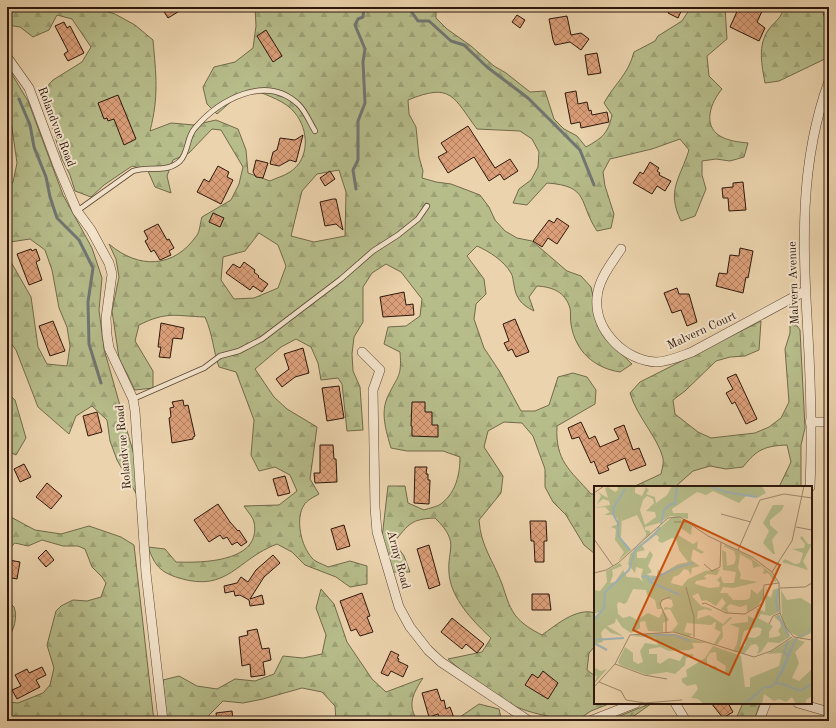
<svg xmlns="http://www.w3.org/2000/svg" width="836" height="728" font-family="'Old Standard TT',serif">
	<defs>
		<pattern id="forest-firs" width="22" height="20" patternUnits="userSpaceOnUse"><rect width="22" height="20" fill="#b6bc8a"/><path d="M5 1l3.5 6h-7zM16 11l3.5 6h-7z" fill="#9da176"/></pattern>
		<pattern id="building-cross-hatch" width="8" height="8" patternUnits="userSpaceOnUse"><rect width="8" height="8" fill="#db9f79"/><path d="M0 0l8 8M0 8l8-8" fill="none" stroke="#b28161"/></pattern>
	</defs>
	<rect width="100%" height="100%" fill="#ebd3ad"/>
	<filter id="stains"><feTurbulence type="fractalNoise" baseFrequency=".005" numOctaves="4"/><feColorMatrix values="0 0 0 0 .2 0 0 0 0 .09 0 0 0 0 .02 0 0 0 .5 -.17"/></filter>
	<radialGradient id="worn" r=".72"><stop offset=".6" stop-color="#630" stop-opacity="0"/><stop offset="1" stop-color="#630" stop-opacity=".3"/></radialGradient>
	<g fill="url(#forest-firs)" stroke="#726a4a" fill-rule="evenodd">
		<path d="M7,7H91L115,14L135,25L153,40C156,75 159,96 150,131L171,123L194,125L216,120L238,129L246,150L248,173L270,181C276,178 284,176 290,172C310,159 309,130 295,113C286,101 268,96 255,90L234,99L217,114L207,104L203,87L214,67L235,62L253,48L256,26L255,7H436V18L447,29L471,46L494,66L506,73L530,92L545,91L554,119L564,129L577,136L586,147C602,138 608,134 612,115L604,103C615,83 628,75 634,52L655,41L658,36L682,21L691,7H725L727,39L707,56L709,76L722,89C711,102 702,125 720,136C728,141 739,142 748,143L744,157L730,161L716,159L702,161V175L706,189L695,216L681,221C666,190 680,179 689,150L680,139L652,149L610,159L603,172L605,186L614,214L611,228L597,231C578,202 590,186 547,183L527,205L513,203L519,189L531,180L538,167L539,152L532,139L520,131L477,129C453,97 452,82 408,100L409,114L416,127L419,157L423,171L422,178L436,182L451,184L480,195L489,207L495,220L505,231L517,238L532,241L567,271L581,276L591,287L594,301L611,344L632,364L620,372C594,368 575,351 571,324C570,319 571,313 570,308C565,292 553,287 537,286L529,297L534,311C522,305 516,299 514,285C513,281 513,276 511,273C503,260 490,252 477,246L467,256L484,279L486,294L476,304L474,319L484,348L500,372L521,411H535L549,405L558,377L573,373L587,377L596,390L595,404L557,426C555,461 570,470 591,494H595V554L584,545L566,515L553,502L545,487V469L533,436L522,423L504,422L488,431L484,447L503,476L501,493L479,520C481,547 493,560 502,584C506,595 508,605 515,615C522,624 532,630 542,635C556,625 577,607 595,613V646L589,653L587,670L595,676V703H611L591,711L576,721C557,718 537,715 519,708C497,699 466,675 448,659L482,652L491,638C475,623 455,603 450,580C444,550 463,545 435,518C411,519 409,524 394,542L404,556L410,572H393L382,538L388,486H405L408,503L424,510C429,508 438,507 442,503C456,492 460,474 460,457L443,451H407L391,448C386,431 380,412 388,396C398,375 402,377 400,352L384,344L388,327L406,326L420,316L422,299L401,272L386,264L372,273L363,287V322L354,337L352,354L353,371L360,387L363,430L347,431L342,384L338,378L321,380L318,363L311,347L296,339L281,347L255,369L274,397L287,409L317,427L310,479L319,494C314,497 307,500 304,505C295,519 301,546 312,558C315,562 323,564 328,567L350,561L367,566V584L350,587L336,577L305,565L292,552L277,544C237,559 228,593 179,578C160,572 155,566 148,547L165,549L176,562C203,563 262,562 254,522C253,517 247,511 244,506L279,505L297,491L290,475L275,467L259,471L251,455L254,420L236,372L219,367C213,350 213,335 205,317C175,316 167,311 139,325L135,341L153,371V388L135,390L119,358L112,311L119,277L116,259L109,244C138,269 174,269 197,235C200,231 200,223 202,217L231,200L239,184L243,167L221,130L212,129L189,153L173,160L167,176L171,193L155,187L148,171L132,166L104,185L91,197L75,191L70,175L62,159L41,93L53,80L82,62L91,47L72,19L57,15L49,30L33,37L20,27L7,25ZM339,170L346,192L345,236L314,242L291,236L302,191L317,174ZM259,233L278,245L286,266L278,288L254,298L234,299L221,280L223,257L245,251Z"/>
		<path d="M784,7H829V57L779,81L765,83C762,66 757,45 769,29C776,20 781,19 784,7Z"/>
		<path d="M7,66L28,101L63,195L92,248L102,278L99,310L104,349L134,455L137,495L117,460L110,441L107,420L92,406L76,416L69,434L38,407L16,350L7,338V189L13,182L17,163L11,121L7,113ZM30,239L45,250L52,270L59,308L67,327L70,346L67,366L47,364L38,347L31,297L11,262L10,242Z"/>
		<path d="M790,316L800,330L805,428L801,445V487H779L791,462L787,445C765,446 757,449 743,467L726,469L710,466L693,471L675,487H633L661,474C662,469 664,463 663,458C657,436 637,417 630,393L640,382L761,321L759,350L745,356L730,357L716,361L685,391L673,400L675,414L698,432L711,438L755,433L769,427L781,418L789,402L785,349L790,333Z"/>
		<polygon points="7,393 15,400 26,438 16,455 7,451"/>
		<polygon points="7,515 35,530 61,534 89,526 121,537 134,545 154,721 63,721 58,718 46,721 7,721 7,702 18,703 43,693 50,685 54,668 47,645 56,611 61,606 73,600 87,601 101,597 106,583 102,577 92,567 85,549 78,546 63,546 42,540 28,546 15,543 7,550"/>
		<path d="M321,589L334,604L347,642L372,679L386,692L423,678C414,692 406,705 418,721H336L335,706L322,692L302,688L263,699L243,703L223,701L209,715L210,721H166L163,680L179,676L197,686L217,689L235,679L255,681L274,674L283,656L303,658L322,654L326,635L316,608Z"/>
		<path d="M7,600C9,602 12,605 14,607C18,616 14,632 7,638Z"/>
		<polygon points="652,703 627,721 607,721"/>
		<polygon points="743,703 760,703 754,721 735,721"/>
		<polygon points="479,704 499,709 502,721 454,721"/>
	</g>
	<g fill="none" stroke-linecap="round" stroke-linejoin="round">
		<g stroke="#717572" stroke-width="3">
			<polyline points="405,7 411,11 418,21 429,21 451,41 464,45 487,67 528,98 580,150 594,185"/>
			<polyline points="19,99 30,125 34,147 46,177 50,197 57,218 79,240 93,268 88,302 89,344 101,383"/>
			<polyline points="356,189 353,170 358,160 358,121 365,103 363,62 365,49 355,25 358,19 363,17 364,7"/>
		</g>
	</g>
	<g fill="url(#building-cross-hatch)" stroke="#2d170a">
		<polygon points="161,7 186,7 168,18"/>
		<polygon points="672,7 683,7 678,18 668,13"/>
		<polygon points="739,7 764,7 757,22 765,28 759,41 730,27"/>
		<polygon points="517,15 525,20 520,28 512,22"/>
		<polygon points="567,16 571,35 581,33 589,39 581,50 570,42 555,45 553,40 549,19"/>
		<polygon points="64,22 67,28 70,26 84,53 68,61 64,54 68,51 55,26"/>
		<polygon points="266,30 282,56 273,62 257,36"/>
		<polygon points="597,53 601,73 588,75 585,55"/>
		<polygon points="576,91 578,104 587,102 589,111 591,110 592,115 607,112 609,122 581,128 580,122 571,124 565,93"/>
		<polygon points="118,95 136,139 124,145 114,119 108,121 107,118 104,119 98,103"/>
		<polygon points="468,126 495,168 510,159 518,171 504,180 500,174 489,181 474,157 448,173 438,157 447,152 441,143"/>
		<polygon points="303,135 296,162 290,160 279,166 270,164 273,152 277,150 280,138 295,140"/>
		<polygon points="256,160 268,163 263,178 256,177 253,172"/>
		<polygon points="650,162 659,168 657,171 660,173 659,175 671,181 665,191 657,186 652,194 633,183 640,172 643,174"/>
		<polygon points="218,166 229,172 227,177 233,180 221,204 197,192 204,179 209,182"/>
		<polygon points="330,171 335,179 325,186 320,178"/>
		<polygon points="743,182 746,210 729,211 728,198 723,198 722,188 733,187 733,183"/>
		<polygon points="333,199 336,199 343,230 336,224 325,226 320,202"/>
		<polygon points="213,213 224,218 220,227 209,222"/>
		<polygon points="557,218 569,226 557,244 548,238 542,247 533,241 549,220 554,223"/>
		<polygon points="158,224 167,240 169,239 174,248 169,251 171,255 160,260 154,250 151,252 145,241 148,239 144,231"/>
		<polygon points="740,248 753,251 748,278 746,277 743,293 716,286 719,273 727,274 730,255 739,256"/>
		<polygon points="31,249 32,251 36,249 40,260 36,262 42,280 29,285 17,254"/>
		<polygon points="244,262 255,270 254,272 259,276 258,277 268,284 262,292 253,286 250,290 226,273 233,264 240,268"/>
		<polygon points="677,288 679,294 689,294 697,322 687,326 681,310 672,313 664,293"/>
		<polygon points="404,292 406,305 413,304 414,315 383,317 380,297"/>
		<polygon points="515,319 529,352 516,357 512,349 508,351 504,343 509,341 503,324"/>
		<polygon points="53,321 65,351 50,356 39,326"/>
		<polygon points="161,323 184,328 182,339 173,338 170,358 159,357 161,347 158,347"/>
		<polygon points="303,348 309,373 295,377 282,387 276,379 289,369 284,354"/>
		<polygon points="736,374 757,419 746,424 735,402 732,404 726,393 733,389 727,378"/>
		<polygon points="339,386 344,418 327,421 322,388"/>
		<polygon points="183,400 184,406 188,405 195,436 193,437 193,439 172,443 169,418 171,417 170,408 174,407 172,402"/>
		<polygon points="412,402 425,402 425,412 432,412 432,425 438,425 438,437 412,436 412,426 411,426"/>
		<polygon points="97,412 102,432 88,436 83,416"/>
		<polygon points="581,422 589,439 595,436 600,447 619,439 614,429 624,425 633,450 639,448 646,465 630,471 625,458 607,466 609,470 599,474 594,461 591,463 579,437 572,439 568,428"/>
		<polygon points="320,445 333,445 334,459 336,459 337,482 315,483 314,473 320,473"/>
		<polygon points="24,464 31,477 20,482 14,469"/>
		<polygon points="415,467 427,467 426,474 428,474 428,480 430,480 429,504 414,503"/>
		<polygon points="285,476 290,493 278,496 273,479"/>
		<polygon points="47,483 62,496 51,509 36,497"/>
		<polygon points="218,504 230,522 238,531 239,530 247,542 241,546 237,542 232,545 227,537 223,539 220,535 209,542 194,520"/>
		<polygon points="530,521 546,521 547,541 544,541 544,562 535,562 534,541 531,541"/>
		<polygon points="344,525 350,546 337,550 331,529"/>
		<polygon points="429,545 440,585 429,589 417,549"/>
		<polygon points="46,550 54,560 46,567 38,558"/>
		<polygon points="273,555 280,563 264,577 250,599 262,595 264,604 250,606 249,600 240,595 235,596 234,591 225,593 224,586 237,583 241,577 248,582 256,570"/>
		<polygon points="9,560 20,562 17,579 7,577"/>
		<polygon points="362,593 370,616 367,617 373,632 360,636 356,629 351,631 340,601"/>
		<polygon points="532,594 549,594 551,610 532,610"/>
		<polygon points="452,618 484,644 477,653 466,644 462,649 441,632"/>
		<polygon points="257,629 262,649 269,648 271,660 263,662 265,675 251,677 250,664 242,666 239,637 248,635 247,631"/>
		<polygon points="391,651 399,655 397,658 399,659 398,661 408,666 403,677 391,671 388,676 381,673"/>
		<polygon points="42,667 46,675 36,680 40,687 17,699 12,690 21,686 15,675 27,669 29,673"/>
		<polygon points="543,671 558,683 548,699 525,685 532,674 538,678"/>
		<polygon points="437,689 441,701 444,700 446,709 450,707 454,718 441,721 438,714 429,717 422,693"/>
		<polygon points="711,703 728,703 733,712 723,718"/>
		<polygon points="232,711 233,721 217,721 216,713"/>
	</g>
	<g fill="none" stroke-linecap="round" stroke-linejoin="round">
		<defs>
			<g id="service">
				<polyline points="824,7 829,23"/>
				<path d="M77,211L133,171C149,165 166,174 180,161C189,152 186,138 195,128C219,100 266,73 299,105C306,112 310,123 315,131"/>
				<polyline points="133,399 204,368 220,356 239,351 262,339 341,279 373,251 398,235 418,219 427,206"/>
			</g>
			<g id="minor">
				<polyline points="7,57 29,88 58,166 77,211 91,230 109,263 112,274 106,318 107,335 109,348 133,399 135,411 146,573 163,721"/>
				<path d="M621,249C611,264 598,280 597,298C594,330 625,361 656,362C668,362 681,356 692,352L805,291"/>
				<polyline points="362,352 380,370 373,390 375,507 377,532 399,607 410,627 428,650 441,662 529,721"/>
				<polyline points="810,422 829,422"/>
				<path d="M810,487C812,443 811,398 809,354C804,259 796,172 829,81"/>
				<polyline points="675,703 686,721"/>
				<polyline points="798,703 829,712"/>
				<polyline points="590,721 636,703"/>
				<polyline points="759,721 766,703"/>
			</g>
		</defs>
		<use href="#service" stroke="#5c4633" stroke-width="6"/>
		<use href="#minor" stroke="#5c4633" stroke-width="10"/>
		<use href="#service" stroke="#f2e2ca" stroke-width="4.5"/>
		<use href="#minor" stroke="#f2e2ca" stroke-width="9"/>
	</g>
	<g text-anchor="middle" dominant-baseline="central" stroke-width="4" stroke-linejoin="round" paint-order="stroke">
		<g font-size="12" fill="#2d170a" stroke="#f2e2ca">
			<text transform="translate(56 127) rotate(69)">Rolandvue Road</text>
			<text transform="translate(794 283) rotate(-92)">Malvern Avenue</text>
			<text transform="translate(702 331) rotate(-25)">Malvern Court</text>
			<text transform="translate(124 447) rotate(-95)">Rolandvue Road</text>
			<text transform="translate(398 560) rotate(75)">Army Road</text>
		</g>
	</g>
	<g transform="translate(594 486)">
		<rect width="218" height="218" fill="#ebd3ad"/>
		<path d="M23,0H45L41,2V7L48,10L52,1L55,4L52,8L61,11L62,17L73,9L78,0H168L172,7L163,12L153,9L145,17L119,5L112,9L103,6L78,23L79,27H94V33L76,30L65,37L51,41V44L56,45V48L42,59L52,50V47L43,29L28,35V26L27,52L37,64L24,75L30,66L21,54L22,43L17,41L24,38V33L20,29H10L16,26L11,21L0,22L16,19L15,15L9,13L3,18L7,10L4,6L14,12L11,2L14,1L21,6L24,4ZM53,10L59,13L60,17L52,25L61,26L62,31L51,39L46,24L49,14ZM179,19H190L188,24L176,34V39L184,46L178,54L181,68H179L169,57L175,45L169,37ZM78,31H84L98,40L97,49L85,41L84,49L99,58L104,55L103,62L110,66L108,68L99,63L97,74L106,80L98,82L97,89L94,84L90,83L85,89L79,91L77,97L88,100L94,93L111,85L126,83L123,89L113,88L110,91L113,93L102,95L101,98L115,102L125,101L126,97L123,94L127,90L129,97H140L142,86L129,84L128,64L132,66L133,80L140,78L142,72L140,65L129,60L132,59L156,71L177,87L183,95L181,96L174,87L169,88L170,83L167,80L159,82L158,75L146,68L144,82L147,88L146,93L164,96L139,102L129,101L126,107H133L139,114H152L156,112L157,103L163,108L169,102V113L164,119L153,126V119L146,121L136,118L133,121L134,126L140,125L133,127L127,123L132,117L128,112L122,120L112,114L108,115L104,107L98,110L107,120L118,123L117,125L111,123L104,125L103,133L115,129L129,138L136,131L138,132L128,141L129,151L123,159L120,158L127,146L121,143L122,135L117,139L93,137L90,146L99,148L94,151L78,145L84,138L76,123L69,124L75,134L69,137V146L54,145L51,135L46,136V142L37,147L28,141L22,132L21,137L13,140L29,150L17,147L11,142L7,145L0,158V132L5,126L0,128V104L6,105L13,96L12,85L26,77L28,80L18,84L19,89L16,97L21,96L29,84L33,91L45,92L49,96L47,90L49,83L42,81L41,87L34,78L36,68L47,58L51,64L43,66V72H52L56,65L59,69L54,80L58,86L52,89L63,90L64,83L68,88L84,78L94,76L85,64L82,53L78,52L68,57L64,55L65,51L62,49L52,54ZM39,103L52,104L53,109L61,114L63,123H67V116L72,112L78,114L79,120L77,122L71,121L65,132L54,127L43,134L36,130L29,132L24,128L23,118L25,116L30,118L33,116ZM208,50L214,58H218L209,75L214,84L188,76L191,73L201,78L206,77L209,67L198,63L210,62L211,58L206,52ZM172,101L173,109L177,112L179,104L185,102V126L176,130L167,128L164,132L179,140L175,146V152L182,151L187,149L184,145L187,140L186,136L180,131L185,128L196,151L185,157L174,156L167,166L163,168L165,162L162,158L157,159L150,168L139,165L143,158L145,142L136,138L154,136V130L161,133L163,122L171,126ZM163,141L168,143L166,149L161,152L152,151L151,160L146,161L150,145ZM187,104L193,114L207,112L218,119L217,147L207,152L194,145L188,134ZM54,147L82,148L113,157H98L100,162L95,164L75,165L66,161L55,163V168H63V176L66,178L75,172L86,175L90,168H98L100,170L92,172L91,179L81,188L73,186L53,189L26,179L24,176L31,161L39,167V175L44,178L49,176L46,165L51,157L64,159L61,152L38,150ZM199,152L211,156L201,166L205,177L198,192L205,195L218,183V210L212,214V218H202L198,211L192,216L185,213L180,215L170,208L168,218H110L104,213L97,212L104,203L102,198L93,200L88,196V192L93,191L92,184L111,172L119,160L147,170L151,201H156V192L185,180L188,167L173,168ZM122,166L123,174L132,180L131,187L124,185L122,180L113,181V172L116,167ZM0,170L1,182L7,185L13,183L0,198L3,190L0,189Z" fill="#b6bc8a" fill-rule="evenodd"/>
		<path d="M0,137L11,141L7,147L9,156L0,158Z" fill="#b6bc8a"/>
		<path d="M218,140L216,145L213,148L206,150L202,155L189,186L182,197L177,202H170L159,213L149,218L169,201L176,200L181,196L200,154L206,149L213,147Z" fill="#9fb4b7"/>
		<path fill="none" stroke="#9fb4b7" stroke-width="2" d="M116,0L131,6L163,11M31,3L20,21L19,28L24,37V50L36,64M67,38L70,24L77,18H81L83,0M48,91L53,90L56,96L86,109M55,95L84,81L100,77M184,126L182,115L184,103M184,130L195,150M0,134L10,122L11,106L35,84L41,64L60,49L66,41M60,149H80L96,155M0,154L30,152M0,157L13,164M193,169L190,166L194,155M181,197L189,198L206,205L218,198"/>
		<path fill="none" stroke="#9f886c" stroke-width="1" d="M0,7L10,0M127,28L157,36M80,36H96M202,41L218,44M0,53L19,80M144,64L166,14L190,8L218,12M110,78L118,85L126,81L127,56M178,86L198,55L210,0M0,87L12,84L24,77L74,32L86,31L114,50L158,71L178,86L185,97L186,127L192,142L200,151L218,154M92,101L100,131V151M186,102L211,101L218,97M108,118L111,117L132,127L151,128L169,117L170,99L185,97M175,138L179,130L186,127M72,147V132L66,118L68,114L76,111M21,178L50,189L73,193M5,196L27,205L32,214L51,217L88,214M0,201L21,178L36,149L80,146L160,171L177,165L198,151"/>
		<path fill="#cc4f0c" fill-opacity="0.15" stroke="#cc4f0c" stroke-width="2" d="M90,34L186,79L135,189L39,144Z"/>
		<rect width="218" height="218" fill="none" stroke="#2d170a" stroke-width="2"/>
	</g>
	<rect width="836" height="728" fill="none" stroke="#ebd3ad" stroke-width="24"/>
	<rect x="8" y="8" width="820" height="712" fill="none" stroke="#2d170a" stroke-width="2"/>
	<rect x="12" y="12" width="812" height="704" fill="none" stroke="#2d170a"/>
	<rect width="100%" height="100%" filter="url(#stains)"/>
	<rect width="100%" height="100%" fill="url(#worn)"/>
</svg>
